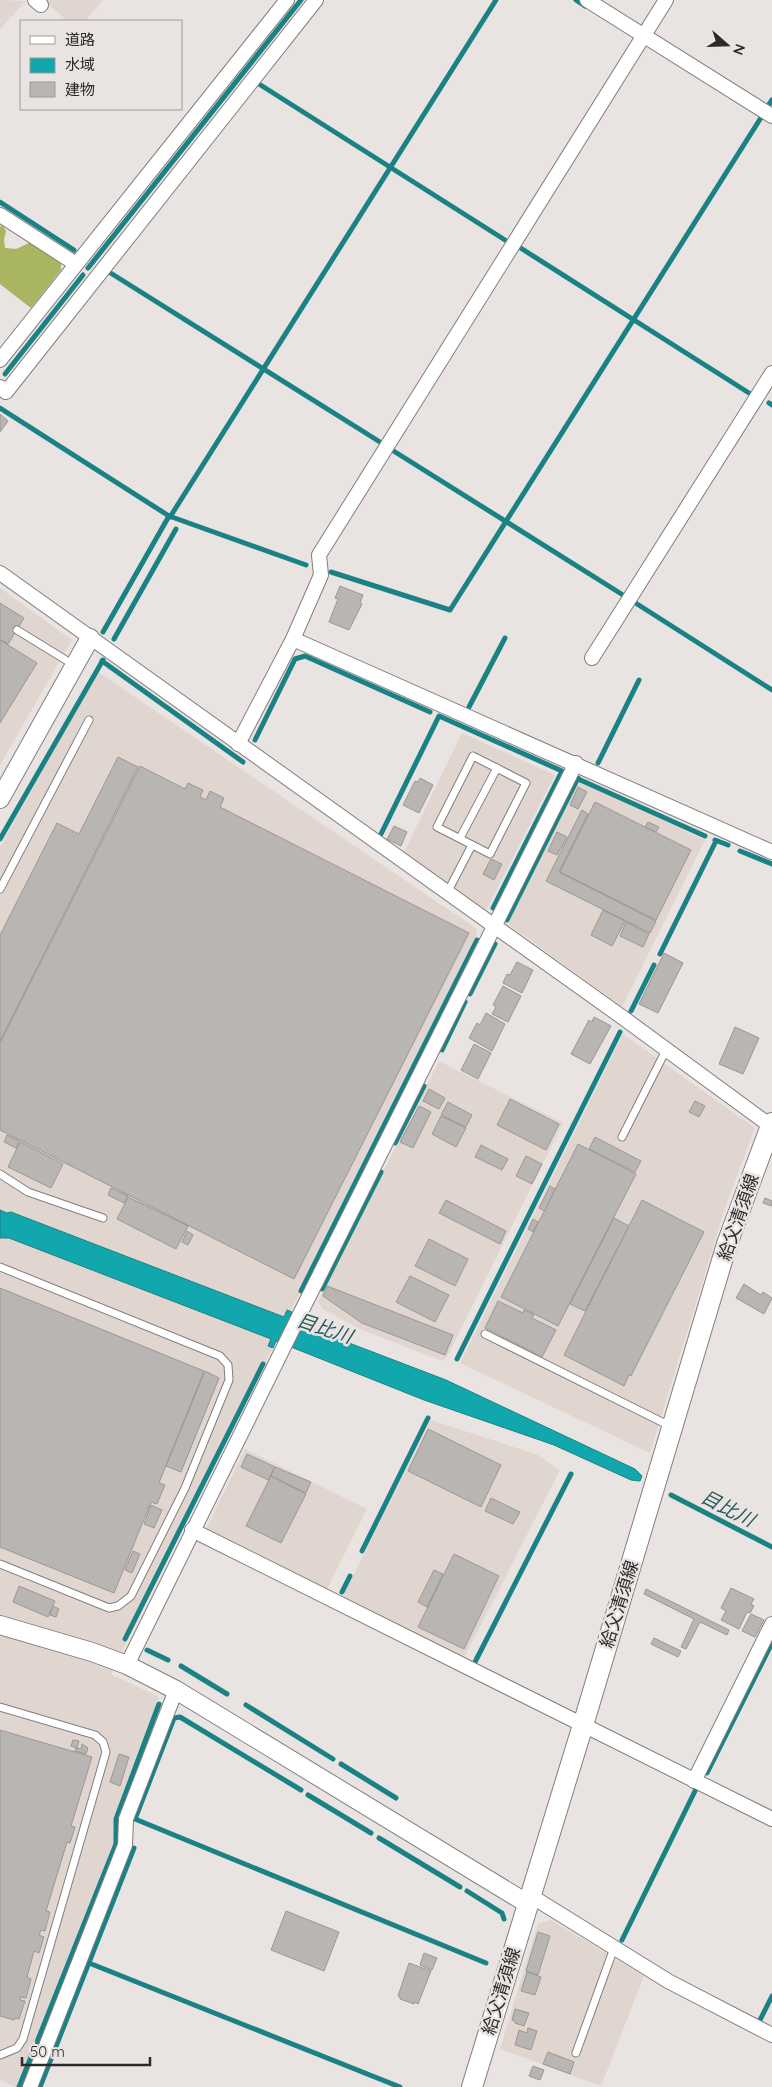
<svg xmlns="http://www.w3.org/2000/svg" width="772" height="2087" font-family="Quicksand,'Noto Sans JP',sans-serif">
	<rect width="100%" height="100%" fill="#e9e4e2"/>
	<g fill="#e1d5d0">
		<polygon points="0,0 26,1 0,29"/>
		<polygon points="44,0 103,0 85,21 67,21"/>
		<polygon points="0,588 72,640 0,765"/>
		<polygon points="98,672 477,929 476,937 111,1674 159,1697 113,1818 114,1843 16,2087 0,2080 0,847"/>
		<polygon points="462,733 555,775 486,911 404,852"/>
		<polygon points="578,781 705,840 622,1007 508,924"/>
		<polygon points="623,1034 755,1128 726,1205 650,1453 460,1363"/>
		<polygon points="439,1061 563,1123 447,1357 442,1361 360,1329 323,1309 318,1301"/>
		<polygon points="431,1420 538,1455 560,1470 464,1658 343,1596"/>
		<polygon points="245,1449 367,1509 327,1589 206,1529"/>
		<polygon points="551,1920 644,1976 601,2086 500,2049 538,1923"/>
	</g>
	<polygon fill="#a9b560" points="2,225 6,231 4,240 5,248 16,249 31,242 61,260 61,270 31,308 0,284 0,227"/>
	<polygon fill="#12a7ac" stroke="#1a8285" points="0,1210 7,1213 11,1212 284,1317 287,1310 292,1312 289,1320 446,1380 635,1469 642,1476 640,1481 631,1480 554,1445 424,1400 276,1341 273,1348 268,1346 271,1339 9,1238 0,1238"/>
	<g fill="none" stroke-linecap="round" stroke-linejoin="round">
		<g stroke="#1a8285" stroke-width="5">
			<polyline points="576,0 585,6"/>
			<polyline points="259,84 505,240"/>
			<polyline points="768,106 772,100"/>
			<polyline points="0,202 74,250"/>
			<polyline points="519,247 749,393"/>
			<polyline points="88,268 301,0"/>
			<polyline points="109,272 380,442"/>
			<polyline points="5,374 83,275"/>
			<polyline points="769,403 772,405"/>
			<polyline points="0,408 169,516 306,565"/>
			<polyline points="392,450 623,595"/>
			<polyline points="170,517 496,0"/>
			<polyline points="331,572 450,610 762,116"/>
			<polyline points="634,602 772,690"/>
			<polyline points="103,632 169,516"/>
			<polyline points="114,639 176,529"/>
			<polyline points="102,661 243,762"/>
			<polyline points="469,707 505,638"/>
			<polyline points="255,740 295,659 305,656 430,712"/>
			<polyline points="598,763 639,680"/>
			<polyline points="576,778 705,836"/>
			<polyline points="381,834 439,716 562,771 493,908"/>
			<polyline points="0,839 103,660"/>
			<polyline points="715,840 728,845"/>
			<polyline points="740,851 772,864"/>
			<polyline points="507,920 578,778"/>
			<polyline points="660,954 716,841"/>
			<polyline points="470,994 495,944"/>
			<polyline points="631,1011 654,965"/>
			<polyline points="442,1050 465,1002"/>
			<polyline points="395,1143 424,1086"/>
			<polyline points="322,1289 381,1172"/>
			<polyline points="301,1291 477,940"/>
			<polyline points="457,1359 620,1032"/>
			<polyline points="671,1495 772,1547"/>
			<polyline points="362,1551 428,1418"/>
			<polyline points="342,1592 350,1576"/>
			<polyline points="125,1639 263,1364"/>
			<polyline points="147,1650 168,1660"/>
			<polyline points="475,1662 571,1474"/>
			<polyline points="181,1666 227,1694"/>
			<polyline points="246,1705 333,1759"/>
			<polyline points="341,1764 396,1798"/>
			<polyline points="707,1773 772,1643"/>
			<polyline points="301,1790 180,1717 174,1718 135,1819 486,1963"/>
			<polyline points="308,1795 371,1833"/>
			<polyline points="379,1838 460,1887"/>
			<polyline points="467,1891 502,1913 504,1919"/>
			<polyline points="622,1940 696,1789"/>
			<polyline points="89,1963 400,2087"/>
			<polyline points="760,2020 772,1996"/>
			<polyline points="19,2087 116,1844 116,1819 159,1704"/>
			<polyline points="40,2087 134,1848"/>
		</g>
	</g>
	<g fill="#b9b5b2" stroke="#9b9794">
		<polygon points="0,414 8,421 0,432"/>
		<polygon points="340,586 363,595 360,603 362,604 349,630 329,622 338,599 335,598"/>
		<polygon points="0,603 24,618 8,644 0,639"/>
		<polygon points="0,640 37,663 0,723"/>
		<polygon points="118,757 138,767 0,1041 0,935 57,823 79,834"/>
		<polygon points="140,766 185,789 188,783 203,790 200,797 206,800 210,791 224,798 220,807 469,933 294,1279 0,1130 0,1043"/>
		<polygon points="420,778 433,785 419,813 403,805 415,781 418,782"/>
		<polygon points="578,787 587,792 578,809 570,805"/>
		<polygon points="595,802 691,850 656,920 560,872"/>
		<polygon points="582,810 588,814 559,872 656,921 650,933 546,881"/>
		<polygon points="648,822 659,827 656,832 645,827"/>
		<polygon points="394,826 407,832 401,846 387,839"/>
		<polygon points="557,832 567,837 557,855 548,851"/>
		<polygon points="491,859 502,864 494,880 483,874"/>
		<polygon points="603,910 625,921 612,946 591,935"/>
		<polygon points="626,922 649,934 643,947 620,936"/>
		<polygon points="664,953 683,963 658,1013 639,1004"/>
		<polygon points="517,962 533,970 522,993 503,983 507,974 510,975"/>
		<polygon points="503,986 521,996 508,1022 492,1014 496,1007 493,1005"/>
		<polygon points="486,1013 505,1024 492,1051 469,1038 477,1023 480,1025"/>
		<polygon points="594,1017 611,1026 590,1064 571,1054 589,1020 592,1022"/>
		<polygon points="735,1027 759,1038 743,1074 719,1064"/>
		<polygon points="474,1044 491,1053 478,1079 461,1070"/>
		<polygon points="429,1089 445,1098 439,1109 423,1101"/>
		<polygon points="510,1099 559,1124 546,1150 497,1125"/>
		<polygon points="695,1101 705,1106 699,1117 689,1112"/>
		<polygon points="448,1102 472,1115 466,1127 441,1115"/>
		<polygon points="419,1106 431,1112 413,1148 400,1142"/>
		<polygon points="441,1116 466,1128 456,1147 432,1134"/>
		<polygon points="7,1135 19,1141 16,1148 4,1142"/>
		<polygon points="595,1137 641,1161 635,1172 589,1149"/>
		<polygon points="20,1142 63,1164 51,1188 8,1167"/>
		<polygon points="578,1144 636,1174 558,1326 501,1297"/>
		<polygon points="481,1145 508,1159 502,1170 475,1157"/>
		<polygon points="526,1156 542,1164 532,1184 516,1176"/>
		<polygon points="550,1186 555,1189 545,1211 539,1208"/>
		<polygon points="111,1188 128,1196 124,1203 108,1195"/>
		<polygon points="128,1197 188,1226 176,1249 117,1219"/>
		<polygon points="765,1198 772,1201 772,1206 763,1203"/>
		<polygon points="446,1200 506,1231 500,1244 439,1213"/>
		<polygon points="642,1200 704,1232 631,1376 629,1375 624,1386 564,1355"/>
		<polygon points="614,1218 629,1226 585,1311 570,1304"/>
		<polygon points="533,1219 538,1222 533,1232 528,1229"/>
		<polygon points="187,1231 193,1235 188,1245 182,1242"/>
		<polygon points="429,1239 468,1259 455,1286 415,1266"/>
		<polygon points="410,1276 449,1295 435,1322 396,1302"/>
		<polygon points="744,1284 761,1295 763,1292 772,1298 764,1314 736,1298"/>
		<polygon points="327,1286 453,1335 445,1355 362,1323 323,1296"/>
		<polygon points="0,1288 204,1371 159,1483 165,1485 157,1504 151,1502 114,1593 0,1547"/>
		<polygon points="498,1301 523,1313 524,1310 534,1315 532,1318 556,1330 542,1357 485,1328"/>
		<polygon points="205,1371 219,1378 181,1472 166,1466"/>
		<polygon points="428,1429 501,1465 481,1507 408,1471"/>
		<polygon points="247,1454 275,1467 268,1480 241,1467"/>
		<polygon points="275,1467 311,1482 306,1493 271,1476"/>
		<polygon points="271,1476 306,1494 281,1543 246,1526"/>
		<polygon points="491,1498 520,1512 513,1524 485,1511"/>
		<polygon points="151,1505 162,1510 154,1528 144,1524"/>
		<polygon points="133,1551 140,1554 132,1573 125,1570"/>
		<polygon points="454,1554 499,1576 464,1649 418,1627"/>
		<polygon points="434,1570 443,1574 427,1607 418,1602"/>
		<polygon points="19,1586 55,1601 48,1617 13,1602"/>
		<polygon points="731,1588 754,1599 751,1604 754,1606 750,1613 747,1612 739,1629 721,1620 726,1611 721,1608"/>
		<polygon points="646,1589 729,1630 727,1635 700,1622 686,1649 681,1647 694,1619 644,1594"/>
		<polygon points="53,1606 59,1609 56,1617 50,1615"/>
		<polygon points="751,1614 764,1620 755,1637 742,1631"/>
		<polygon points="654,1638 681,1651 678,1657 651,1644"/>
		<polygon points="0,1730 92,1757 71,1826 75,1827 70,1843 67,1842 46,1911 50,1912 45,1931 41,1930 39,1935 44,1937 39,1953 34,1951 27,1977 31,1979 26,1998 21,1997 20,2000 25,2001 19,2019 15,2018 14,2020 0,2016"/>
		<polygon points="73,1740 79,1741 77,1748 71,1746"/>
		<polygon points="82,1744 88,1748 86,1754 75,1751 76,1748 81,1749"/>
		<polygon points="119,1754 129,1757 120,1786 110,1782"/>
		<polygon points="286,1911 339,1932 324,1971 271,1950"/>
		<polygon points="538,1932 550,1936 538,1975 526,1971"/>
		<polygon points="424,1953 437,1958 432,1970 420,1965"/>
		<polygon points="409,1963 431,1971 418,2004 415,2002 414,2004 400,1999 400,1997 398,1996"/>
		<polygon points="527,1972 541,1977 535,1995 521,1991"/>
		<polygon points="515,2009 529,2013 524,2026 515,2023 515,2021 512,2020"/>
		<polygon points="528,2028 537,2031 531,2050 515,2045 519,2030 527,2033"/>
		<polygon points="548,2052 574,2062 570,2074 543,2064"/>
		<polygon points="533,2066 544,2070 540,2080 529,2076"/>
	</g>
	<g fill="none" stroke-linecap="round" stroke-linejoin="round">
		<defs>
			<g id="service">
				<polyline points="17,630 74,665"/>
				<polygon points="473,756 526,783 490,854 437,827"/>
				<polyline points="460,838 497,768"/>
				<polyline points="0,889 89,720"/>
				<polyline points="447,893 472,845"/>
				<polyline points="622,1137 666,1050"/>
				<polyline points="0,1174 28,1192 103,1218"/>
				<polyline points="0,1267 220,1356 228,1365 229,1380 185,1488 131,1596 118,1606 109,1608 0,1564"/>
				<polyline points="485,1334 670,1426"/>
				<polyline points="0,1707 95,1735 103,1742 106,1752 23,2039 17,2048 0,2055"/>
				<polyline points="576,2053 614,1948"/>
			</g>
			<g id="minor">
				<polyline points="35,0 41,5"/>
				<polyline points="587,0 772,116"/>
				<polyline points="0,215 76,264"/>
				<polyline points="0,360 287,0"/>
				<polyline points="0,387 6,392 316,0"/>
				<polyline points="0,573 622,1017 772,1127"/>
				<polyline points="293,639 772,852"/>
				<polyline points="592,658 772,373"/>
				<polyline points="238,744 293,639 321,575 319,555 666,0"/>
				<polyline points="192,1530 772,1819"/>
				<polyline points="127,1665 304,1306 576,763"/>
				<polyline points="694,1781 772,1624"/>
				<polyline points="531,1896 668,1981 772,2035"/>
				<polyline points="30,2087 125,1845 126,1819 176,1690"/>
			</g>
			<g id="tertiary">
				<polyline points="0,799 90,638"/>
				<polyline points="0,1625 92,1652 127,1665 176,1690 528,1904"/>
			</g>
			<polyline id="secondary" points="472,2087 583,1725 727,1244 772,1123"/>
		</defs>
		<use href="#service" stroke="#827e7c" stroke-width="9"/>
		<use href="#minor" stroke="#827e7c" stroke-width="16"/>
		<use href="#tertiary" stroke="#827e7c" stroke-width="20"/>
		<use href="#secondary" stroke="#827e7c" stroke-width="22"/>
		<use href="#service" stroke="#fff" stroke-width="7"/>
		<use href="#minor" stroke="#fff" stroke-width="14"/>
		<use href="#tertiary" stroke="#fff" stroke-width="18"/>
		<use href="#secondary" stroke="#fff" stroke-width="20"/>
	</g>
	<g text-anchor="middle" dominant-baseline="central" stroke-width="5" stroke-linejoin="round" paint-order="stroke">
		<g font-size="18" fill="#2c2a2a" stroke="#e9e4e2">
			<text transform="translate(738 1217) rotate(-71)">給父清須線</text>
			<text transform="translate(619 1604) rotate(-73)">給父清須線</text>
			<text transform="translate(501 1991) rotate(-73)">給父清須線</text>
		</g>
		<g font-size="19" font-style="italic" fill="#23595b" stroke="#e9e4e2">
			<text transform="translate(325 1328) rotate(18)">目比川</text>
			<text transform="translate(728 1508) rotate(27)">目比川</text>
		</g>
	</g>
	<rect x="20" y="20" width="162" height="90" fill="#e9e4e2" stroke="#9d9a98"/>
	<rect x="30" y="36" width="25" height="8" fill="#ffffff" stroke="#9d9a98"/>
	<text x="65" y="45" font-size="15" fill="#2c2a2a">道路</text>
	<rect x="30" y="58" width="25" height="15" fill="#12a7ac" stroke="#9d9a98"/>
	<text x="65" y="70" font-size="15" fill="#2c2a2a">水域</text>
	<rect x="30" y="82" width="25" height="15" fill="#b9b5b2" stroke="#9d9a98"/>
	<text x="65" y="95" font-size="15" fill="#2c2a2a">建物</text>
	<g transform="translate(727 45) rotate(110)" stroke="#e9e4e2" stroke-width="4" paint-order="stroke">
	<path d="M0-4L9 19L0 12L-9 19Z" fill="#2c2a2a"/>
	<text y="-8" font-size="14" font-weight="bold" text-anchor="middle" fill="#2c2a2a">N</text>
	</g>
	<path d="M22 2057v8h128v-8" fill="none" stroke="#2c2a2a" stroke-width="2.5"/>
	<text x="30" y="2057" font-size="15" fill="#2c2a2a" stroke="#e9e4e2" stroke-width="4" paint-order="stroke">50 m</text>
</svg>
